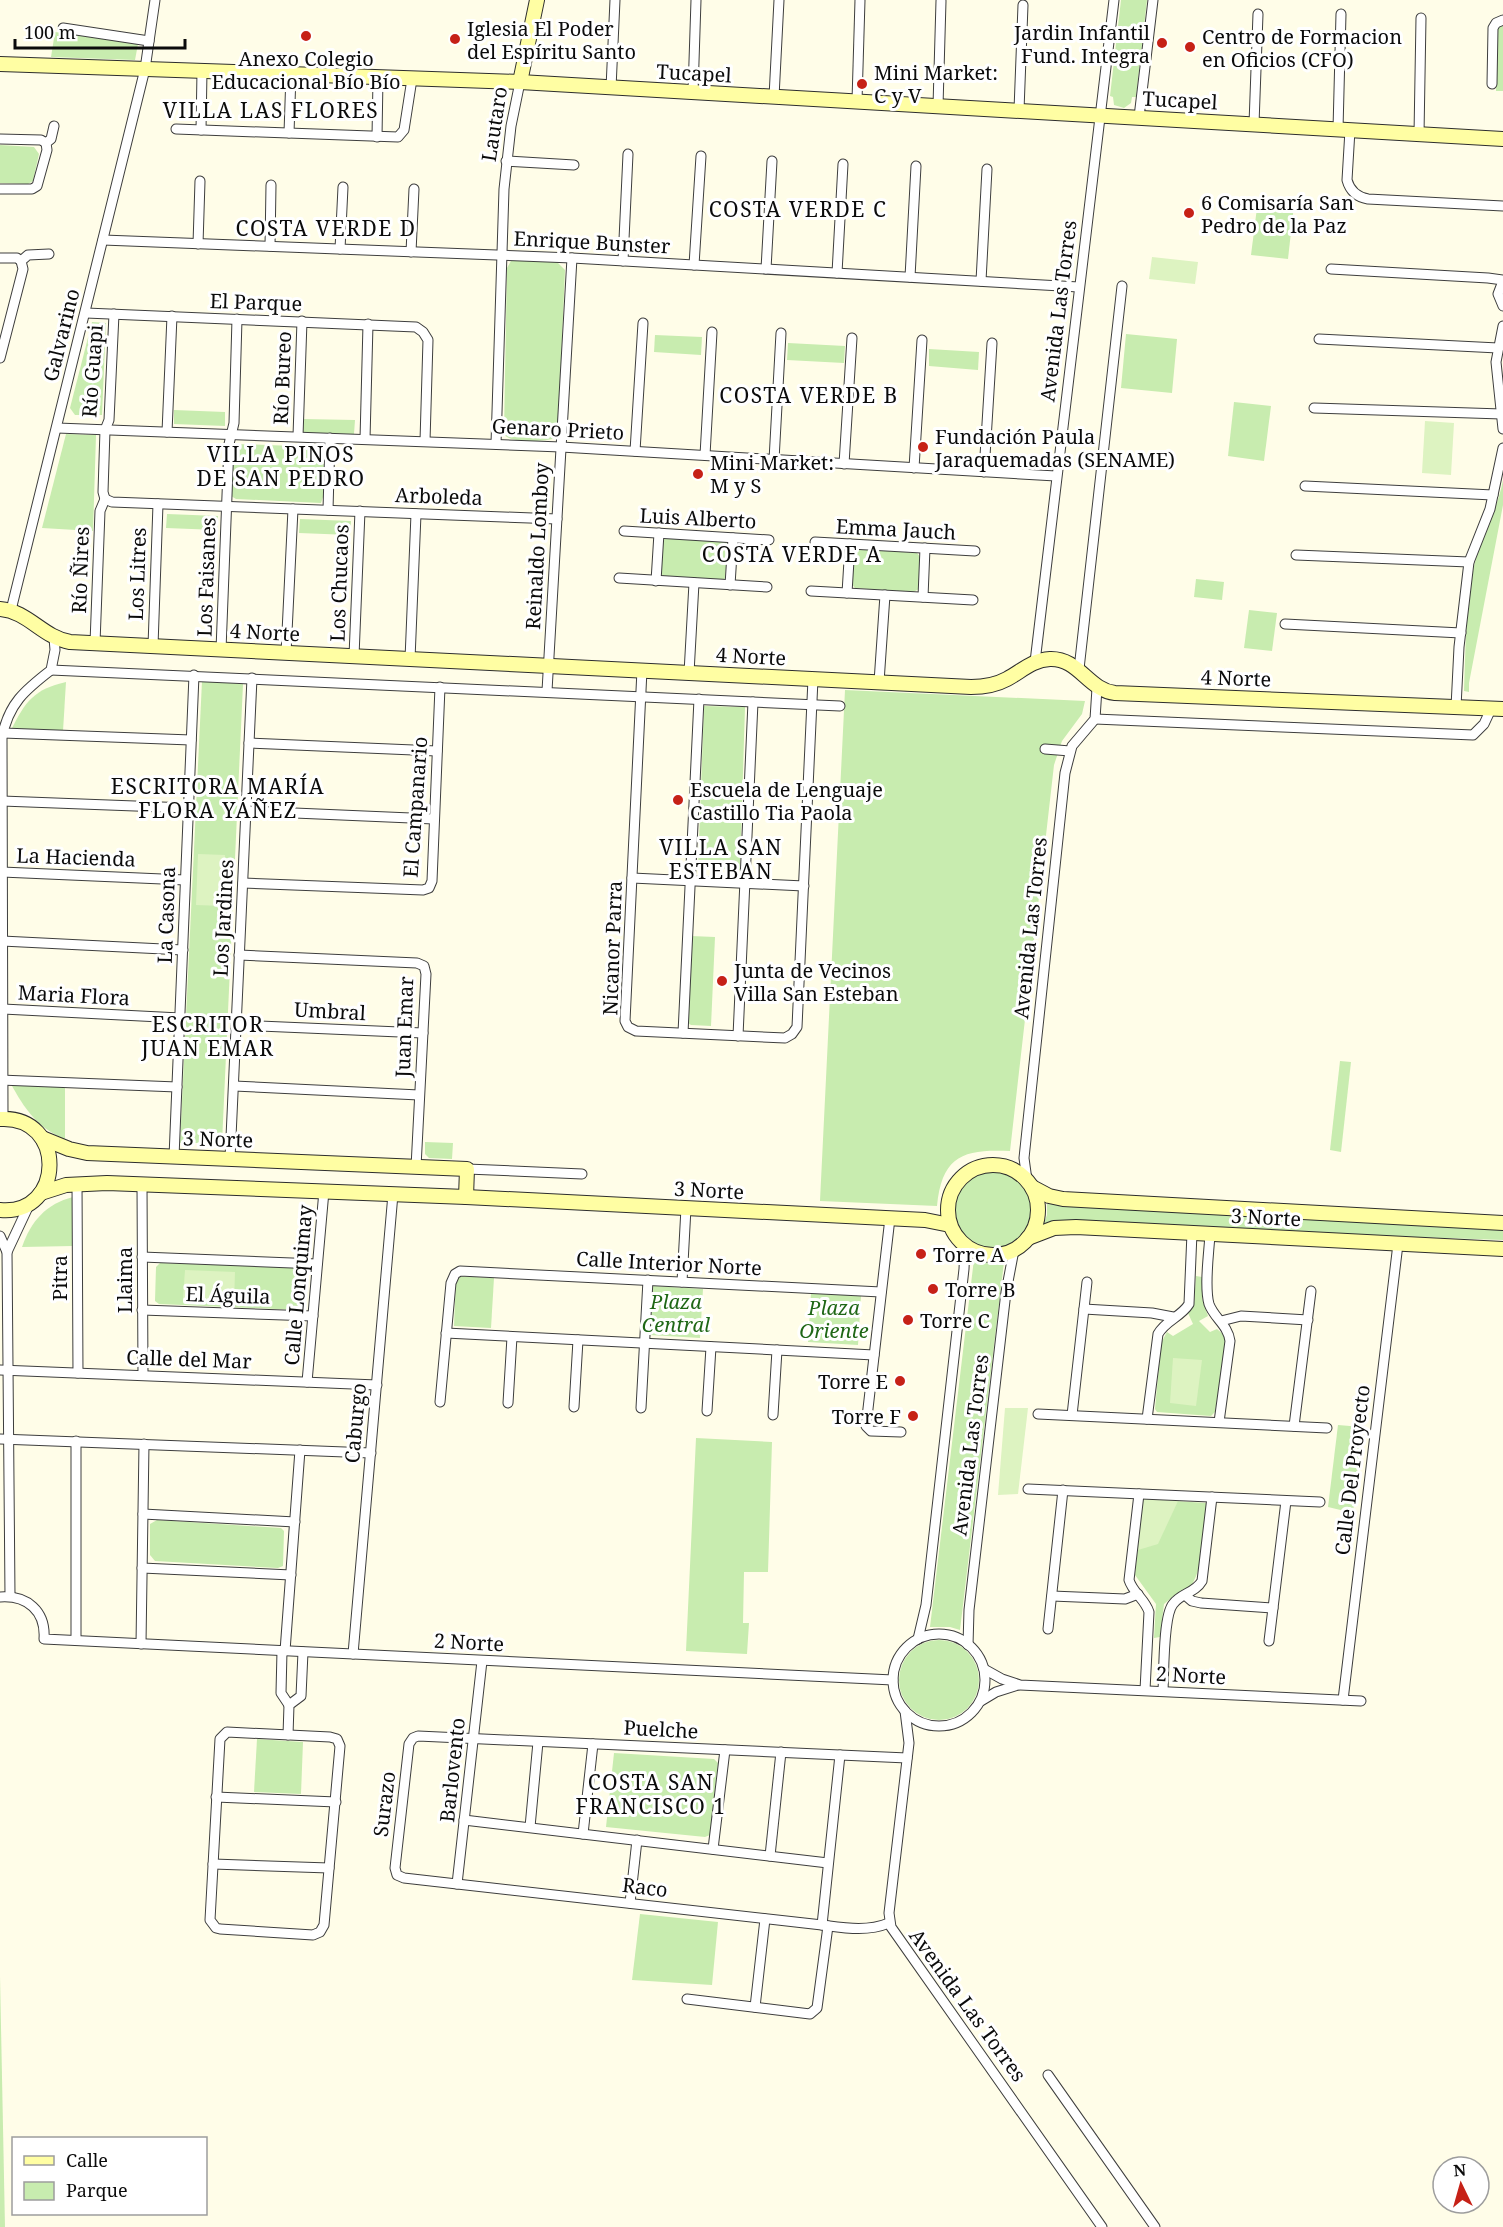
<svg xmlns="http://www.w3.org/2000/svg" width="1503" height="2227" font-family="'Noto Serif',serif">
	<rect width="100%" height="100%" fill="#fffde8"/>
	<g fill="#c8ecaf">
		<polygon points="1121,0 1147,0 1136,97 1132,97 1131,103 1124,108 1114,105 1113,97 1110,96"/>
		<polygon points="1503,22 1503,91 1496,91 1496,28"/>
		<polygon points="55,32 138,44 135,60 51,57"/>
		<polygon points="0,145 34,147 39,154 33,181 28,184 0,183"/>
		<polygon points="1258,200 1294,205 1288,259 1251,255"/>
		<path d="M515,260L557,262L565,270L558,433L555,438C547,442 517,442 509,438C504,436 505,435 504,430L507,268L511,261Z"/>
		<polygon points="92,322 106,323 102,415 75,415 70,408"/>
		<polygon points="1126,334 1177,339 1172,393 1121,388"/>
		<polygon points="655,335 702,337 701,355 654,352"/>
		<polygon points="788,343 845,346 844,363 787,360"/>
		<polygon points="929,349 979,352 978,370 929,366"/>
		<polygon points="1234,402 1271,406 1264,461 1228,456"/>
		<polygon points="174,410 225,412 225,426 174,424"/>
		<polygon points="303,419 355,420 354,434 303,433"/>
		<polygon points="66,434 96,435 93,531 42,528"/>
		<polygon points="237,444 321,447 324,450 323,497 321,503 236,499 231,496 234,449"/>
		<path d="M1503,480V505L1469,683V692L1464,691C1466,648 1465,601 1476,558C1483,532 1498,508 1503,480Z"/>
		<polygon points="167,514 218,516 217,530 166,528"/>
		<polygon points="300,519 351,521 350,535 299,533"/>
		<polygon points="665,538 726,541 728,547 725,578 723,580 665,577 662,575 662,543"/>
		<polygon points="859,549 917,553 921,558 919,589 913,592 855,588 851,583 853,553"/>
		<polygon points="1196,579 1224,582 1222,600 1194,597"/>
		<polygon points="1249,610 1277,613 1272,651 1244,648"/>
		<polygon points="202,681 243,684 222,1143 180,1143"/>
		<path d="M66,682L63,731L11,730C25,702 34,689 66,682Z"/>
		<path d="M845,690L1085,701L1082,714L1062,741L1054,765L1010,1151C964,1149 942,1155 937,1206L820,1201Z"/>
		<polygon points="704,706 745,707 740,870 698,867"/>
		<polygon points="691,936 715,937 711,1026 691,1025 688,1023"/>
		<polygon points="1340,1061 1351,1062 1341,1152 1330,1150"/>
		<path d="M11,1084L65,1086V1139C38,1129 24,1108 11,1084Z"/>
		<polygon points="425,1142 453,1143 452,1159 429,1158 425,1154"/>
		<circle cx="992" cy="1212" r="40"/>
		<path d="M73,1197V1246L22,1247C31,1221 46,1204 73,1197Z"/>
		<polygon points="1047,1204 1503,1227 1503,1240 1297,1233 1065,1220 1043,1225 1047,1215"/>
		<polygon points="974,1259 991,1262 1004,1262 960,1630 950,1627 930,1627"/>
		<polygon points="160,1263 305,1268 308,1274 305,1306 299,1310 159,1304 155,1301 156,1267"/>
		<polygon points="456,1276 494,1278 491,1328 454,1326"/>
		<polygon points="1196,1276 1202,1277 1202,1298 1208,1316 1199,1321 1210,1332 1217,1329 1224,1335 1226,1340 1215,1412 1211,1416 1157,1412 1155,1409 1161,1343 1167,1332 1173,1336 1193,1324 1188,1313 1194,1304"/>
		<polygon points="653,1286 703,1289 700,1338 650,1335"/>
		<polygon points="811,1293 861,1296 858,1345 808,1342"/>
		<polygon points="1338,1425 1362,1427 1353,1513 1328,1507"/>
		<polygon points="696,1438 772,1442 768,1572 744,1572 743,1623 749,1623 747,1654 686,1651"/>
		<path d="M1143,1499L1207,1503C1204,1531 1205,1568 1188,1591L1176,1594L1164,1604L1160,1637L1154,1638L1156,1604L1135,1575Z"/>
		<polygon points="157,1520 281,1528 284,1531 283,1566 278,1568 155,1561 150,1555 150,1524"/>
		<circle cx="939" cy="1680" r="40"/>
		<polygon points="257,1739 303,1742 301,1794 254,1792"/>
		<polygon points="614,1753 714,1759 718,1763 710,1835 705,1837 606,1827"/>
		<polygon points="640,1914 718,1922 712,1985 632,1980"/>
		<polygon points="0,1976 5,2227 0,2227"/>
	</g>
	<g fill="#ddf3c1">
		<polygon points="1152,257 1198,262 1195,284 1149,279"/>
		<polygon points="1425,421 1454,423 1451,475 1422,473"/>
		<polygon points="198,854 225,855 223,906 196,905"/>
		<polygon points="185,1270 235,1272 234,1302 183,1299"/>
		<polygon points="1173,1358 1202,1360 1196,1406 1170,1403"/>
		<polygon points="1005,1408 1028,1408 1018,1494 998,1495"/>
		<polygon points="1143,1499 1178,1501 1158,1544 1138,1550"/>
	</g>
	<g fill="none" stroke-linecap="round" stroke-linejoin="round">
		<defs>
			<g id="street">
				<polyline points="63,28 149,41"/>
				<polyline points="1492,84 1493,28 1496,23 1503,20"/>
				<polyline points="611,88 615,0"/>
				<polyline points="693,92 696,0"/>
				<polyline points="774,97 779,0"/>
				<polyline points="857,101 860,0"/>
				<polyline points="938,106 941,1"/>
				<polyline points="1019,110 1023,5"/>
				<polyline points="1139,117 1153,0"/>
				<polyline points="1254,124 1258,14"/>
				<polyline points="176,129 398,137 404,130 412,79"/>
				<polyline points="1338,129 1341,14"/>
				<polyline points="201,130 202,71"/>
				<path d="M1350,130L1347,180C1350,191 1357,197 1368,199L1503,206"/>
				<polyline points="289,133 291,74"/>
				<polyline points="1419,134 1421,18"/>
				<polyline points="377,137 378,78"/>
				<polyline points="0,139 41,140 46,143"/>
				<polyline points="506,161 574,165"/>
				<polyline points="0,189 32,189 37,186 47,150 46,143 51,139 54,126"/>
				<polyline points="103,240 572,258 1079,287"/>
				<polyline points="198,244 200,181"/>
				<polyline points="270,246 271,185"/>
				<polyline points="340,249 343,187"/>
				<polyline points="411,252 414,189"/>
				<polyline points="0,258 17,258 21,261"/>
				<polyline points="21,261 28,255 49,254"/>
				<polyline points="623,261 628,154"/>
				<polyline points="694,265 701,156"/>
				<polyline points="766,269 772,161"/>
				<polyline points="1331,269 1488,278 1503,280"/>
				<polyline points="837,273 843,164"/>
				<polyline points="910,277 916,166"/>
				<polyline points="981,281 987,169"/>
				<polyline points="1503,281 1498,294 1503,306"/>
				<polyline points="86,313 416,327 423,332 428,340 425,441"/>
				<polyline points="1503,326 1496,362 1503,429"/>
				<polyline points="1319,339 1498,348"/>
				<polyline points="0,358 23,269 21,261"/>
				<polyline points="1314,408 1502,414"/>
				<polyline points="57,428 561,447 1056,476"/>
				<polyline points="167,432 172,316"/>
				<polyline points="298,436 302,321"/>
				<polyline points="365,439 368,324"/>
				<polyline points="496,444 504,189 511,126 520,82"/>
				<polyline points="635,451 643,323"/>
				<polyline points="705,455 712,332"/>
				<polyline points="774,460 781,333"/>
				<polyline points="844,464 852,338"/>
				<polyline points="914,468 922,340"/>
				<polyline points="984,472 992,343"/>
				<polyline points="1305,486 1493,495"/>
				<polyline points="105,499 112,502 557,519"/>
				<polyline points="105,499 103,492 105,430 109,420 114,314"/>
				<polyline points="328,510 330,438"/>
				<polyline points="624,531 769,540"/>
				<polyline points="815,542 975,551"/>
				<polyline points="1296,555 1469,562"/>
				<polyline points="619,578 767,587"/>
				<polyline points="656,581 659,533"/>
				<polyline points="730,585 733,538"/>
				<polyline points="811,591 973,600"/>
				<polyline points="847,593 850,544"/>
				<polyline points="923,597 925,548"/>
				<polyline points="11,610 145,69 155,0"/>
				<polyline points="1285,624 1461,633"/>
				<polyline points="95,643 100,511 105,499"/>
				<polyline points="153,646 158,504"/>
				<polyline points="221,650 229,444 234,423 237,319"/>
				<polyline points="286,653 293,509"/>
				<polyline points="354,656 360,511"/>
				<polyline points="410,659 416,514"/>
				<polyline points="1035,662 1114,0"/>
				<polyline points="1079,669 1122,286"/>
				<polyline points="51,670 840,706"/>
				<polyline points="642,670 625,1021 628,1027 636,1031 785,1038 792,1034 797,1027 813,679"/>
				<polyline points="689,673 694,583"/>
				<polyline points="879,682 885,595"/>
				<polyline points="547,691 572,258"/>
				<polyline points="1456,707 1459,647 1469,562 1490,509 1503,448"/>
				<polyline points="1095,719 1473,735 1484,724 1491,709"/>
				<polyline points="3,733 191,740"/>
				<polyline points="249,743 437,751"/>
				<polyline points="1045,749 1070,751"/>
				<polyline points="2,801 188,808"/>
				<polyline points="246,811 434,819"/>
				<polyline points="2,872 185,880"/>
				<polyline points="632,878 804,886"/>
				<polyline points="243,883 423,890 429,888 432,881 440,687"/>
				<polyline points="2,941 183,950"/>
				<polyline points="239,955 417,963 424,966 426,974 416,1167"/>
				<polyline points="3,1009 180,1018"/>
				<polyline points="236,1025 423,1033"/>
				<polyline points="683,1033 699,699"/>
				<polyline points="738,1036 753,702"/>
				<polyline points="0,1080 177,1087"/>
				<polyline points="234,1086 419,1095"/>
				<path d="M3,1119L2,738C8,704 25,690 51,670L55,650L54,638"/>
				<polyline points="174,1157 194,675"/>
				<polyline points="230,1159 252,678"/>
				<polyline points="467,1169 582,1174"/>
				<polyline points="1027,1180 1024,1158 1065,773 1072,746 1095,719 1097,688"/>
				<polyline points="77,1183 78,1373"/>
				<polyline points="142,1185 143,1375"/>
				<polyline points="890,1218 866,1426 871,1431 901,1432"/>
				<path d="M1210,1234C1209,1253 1204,1286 1209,1304C1214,1318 1228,1325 1230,1341L1219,1422"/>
				<polyline points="0,1236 7,1252 10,1596"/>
				<polyline points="7,1252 29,1205"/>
				<polyline points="142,1257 317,1264"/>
				<polyline points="682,1282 686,1208"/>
				<polyline points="1084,1309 1152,1313 1173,1317"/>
				<polyline points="142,1310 313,1316"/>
				<polyline points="1221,1321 1241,1316 1308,1320"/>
				<polyline points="446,1333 874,1355"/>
				<polyline points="0,1370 377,1385"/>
				<polyline points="307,1382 324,1191"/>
				<polyline points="440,1402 451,1283 455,1274 460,1271 881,1292"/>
				<polyline points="508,1403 512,1337"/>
				<polyline points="574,1407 578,1340"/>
				<polyline points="641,1408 648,1280"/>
				<polyline points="707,1411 711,1347"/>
				<polyline points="1038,1414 1327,1428"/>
				<polyline points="773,1415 777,1350"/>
				<polyline points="1072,1415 1087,1282"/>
				<path d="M1147,1419L1158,1334C1166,1320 1181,1317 1189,1304L1192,1233"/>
				<polyline points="1294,1426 1311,1291"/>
				<polyline points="0,1439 371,1453"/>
				<polyline points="1028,1489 1320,1502"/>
				<path d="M1139,1494L1129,1580C1133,1593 1145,1599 1149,1612L1145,1690"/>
				<polyline points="143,1514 295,1522"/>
				<polyline points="142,1568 291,1575"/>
				<polyline points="1185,1595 1192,1601 1201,1603 1273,1608"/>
				<polyline points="1052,1596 1125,1599 1138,1594"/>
				<path d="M0,1597C27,1595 46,1611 44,1639L893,1680"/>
				<polyline points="1048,1629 1063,1490"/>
				<circle cx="939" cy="1680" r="46"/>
				<polyline points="918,1639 926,1605 964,1269 965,1246"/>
				<polyline points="76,1640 76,1441"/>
				<polyline points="1269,1641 1286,1501"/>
				<polyline points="141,1644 144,1444"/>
				<polyline points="968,1645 969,1610 1006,1292 1014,1250"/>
				<polyline points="282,1651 281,1693 289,1705"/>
				<polyline points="285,1651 300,1450"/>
				<polyline points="353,1654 393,1194"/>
				<polyline points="984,1669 1002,1679 1020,1685 1361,1701"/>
				<path d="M1163,1691C1164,1673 1163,1616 1173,1604C1181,1593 1195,1593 1202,1581L1212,1497"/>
				<polyline points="1343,1700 1398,1244"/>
				<polyline points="981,1701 996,1692 1018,1685"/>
				<polyline points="905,1711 909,1743 889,1913 891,1927 1102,2227"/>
				<polygon points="227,1732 330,1737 337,1739 340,1746 324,1925 320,1932 313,1935 220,1929 216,1928 210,1920 220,1739"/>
				<polyline points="288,1735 289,1705 301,1696 303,1652"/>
				<polyline points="216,1797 336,1802"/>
				<polyline points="464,1820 828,1863"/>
				<polyline points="530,1827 538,1742"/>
				<polyline points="583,1834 593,1744"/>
				<polyline points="713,1849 725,1750"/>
				<polyline points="770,1856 781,1752"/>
				<polyline points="213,1864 329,1868"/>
				<polyline points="457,1884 482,1661"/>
				<polyline points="630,1903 637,1840"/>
				<path d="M889,1923C867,1932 845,1928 822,1925L404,1878L397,1875L395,1868L409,1744L413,1738L418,1736L907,1758"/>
				<polyline points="822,1925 840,1755"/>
				<polyline points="687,1999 810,2014 817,2008 828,1926"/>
				<polyline points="755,2007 765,1919"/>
				<polyline points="1048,2075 1155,2227"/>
			</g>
			<g id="secondary">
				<polyline points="0,64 520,82 1503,139"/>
				<polyline points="520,82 537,0"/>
				<path d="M0,609C28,611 42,637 70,642L971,687C984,687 996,685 1007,679C1022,671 1032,660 1050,659C1079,658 1088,690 1115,693L1503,709"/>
				<path d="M0,1119C67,1115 65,1216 0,1210"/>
				<polyline points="42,1138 69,1149 87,1153 467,1169 466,1197"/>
				<circle cx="993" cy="1210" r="45"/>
				<polyline points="1032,1187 1049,1196 1063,1199 1503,1223"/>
				<polyline points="41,1193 66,1185 107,1183 466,1197 925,1220 950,1225"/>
				<polyline points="1028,1238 1054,1228 1076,1227 1503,1249"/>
			</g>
		</defs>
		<use href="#street" stroke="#3e3e3e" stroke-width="11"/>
		<use href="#secondary" stroke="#2d2d2d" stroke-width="16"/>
		<use href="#street" stroke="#fff" stroke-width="9"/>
		<use href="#secondary" stroke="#fffea3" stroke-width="14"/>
	</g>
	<g fill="#c62117" stroke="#fff" stroke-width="2">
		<circle cx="306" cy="36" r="6"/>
		<circle cx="455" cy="39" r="6"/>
		<circle cx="1162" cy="43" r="6"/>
		<circle cx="1190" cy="47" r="6"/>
		<circle cx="862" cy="84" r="6"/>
		<circle cx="1189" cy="213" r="6"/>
		<circle cx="923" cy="447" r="6"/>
		<circle cx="698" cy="474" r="6"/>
		<circle cx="678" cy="800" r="6"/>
		<circle cx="722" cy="981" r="6"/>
		<circle cx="921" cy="1254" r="6"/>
		<circle cx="933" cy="1289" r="6"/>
		<circle cx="908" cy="1320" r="6"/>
		<circle cx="900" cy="1381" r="6"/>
		<circle cx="913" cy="1416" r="6"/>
	</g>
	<g text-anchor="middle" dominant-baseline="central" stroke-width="6" stroke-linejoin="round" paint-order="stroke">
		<g font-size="20" fill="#0b0b0b" stroke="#fff" text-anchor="start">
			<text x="467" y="28">Iglesia El Poder<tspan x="467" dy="23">del Espíritu Santo</tspan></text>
			<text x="1150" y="32" text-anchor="end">Jardin Infantil<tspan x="1150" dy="23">Fund. Integra</tspan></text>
			<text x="1202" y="36">Centro de Formacion<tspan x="1202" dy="23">en Oficios (CFO)</tspan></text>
			<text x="306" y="58" text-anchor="middle">Anexo Colegio<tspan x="306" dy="23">Educacional Bío Bío</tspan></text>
			<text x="874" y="72">Mini Market:<tspan x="874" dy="23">C y V</tspan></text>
			<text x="1201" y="202">6 Comisaría San<tspan x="1201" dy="23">Pedro de la Paz</tspan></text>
			<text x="935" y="436">Fundación Paula<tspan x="935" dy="23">Jaraquemadas (SENAME)</tspan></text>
			<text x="710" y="462">Mini Market:<tspan x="710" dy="23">M y S</tspan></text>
			<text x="690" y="789">Escuela de Lenguaje<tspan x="690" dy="23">Castillo Tia Paola</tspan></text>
			<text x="734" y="970">Junta de Vecinos<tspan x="734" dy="23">Villa San Esteban</tspan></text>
			<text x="933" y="1254">Torre A</text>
			<text x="945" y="1289">Torre B</text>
			<text x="920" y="1320">Torre C</text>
			<text x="888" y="1381" text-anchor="end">Torre E</text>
			<text x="901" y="1416" text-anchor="end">Torre F</text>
		</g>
		<g font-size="20" fill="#0b0b0b" stroke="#fff">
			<text transform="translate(694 73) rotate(3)">Tucapel</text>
			<text transform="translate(1180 100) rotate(3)">Tucapel</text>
			<text transform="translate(494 124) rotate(-81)">Lautaro</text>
			<text transform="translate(592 242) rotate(3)">Enrique Bunster</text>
			<text transform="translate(256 302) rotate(2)">El Parque</text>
			<text transform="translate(1058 311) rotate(-83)">Avenida Las Torres</text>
			<text transform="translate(61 335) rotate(-76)">Galvarino</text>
			<text transform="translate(92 371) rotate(-86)">Río Guapi</text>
			<text transform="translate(282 378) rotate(-88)">Río Bureo</text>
			<text transform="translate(558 429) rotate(3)">Genaro Prieto</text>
			<text transform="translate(439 496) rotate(2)">Arboleda</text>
			<text transform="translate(698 518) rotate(3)">Luis Alberto</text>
			<text transform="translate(896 529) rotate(3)">Emma Jauch</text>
			<text transform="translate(537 546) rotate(-87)">Reinaldo Lomboy</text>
			<text transform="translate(80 570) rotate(-88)">Río Ñires</text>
			<text transform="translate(137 574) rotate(-88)">Los Litres</text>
			<text transform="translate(206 577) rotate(-88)">Los Faisanes</text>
			<text transform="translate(339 583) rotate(-88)">Los Chucaos</text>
			<text transform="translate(265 632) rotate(3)">4 Norte</text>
			<text transform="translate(751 656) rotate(3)">4 Norte</text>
			<text transform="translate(1236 678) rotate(2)">4 Norte</text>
			<text transform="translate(415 807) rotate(-86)">El Campanario</text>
			<text transform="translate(76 857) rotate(2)">La Hacienda</text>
			<text transform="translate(166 915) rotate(-88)">La Casona</text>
			<text transform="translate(223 918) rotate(-87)">Los Jardines</text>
			<text transform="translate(1030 928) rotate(-84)">Avenida Las Torres</text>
			<text transform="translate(612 948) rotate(-88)">Nicanor Parra</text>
			<text transform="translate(74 995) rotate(3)">Maria Flora</text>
			<text transform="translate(330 1011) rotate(3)">Umbral</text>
			<text transform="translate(404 1027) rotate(-88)">Juan Emar</text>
			<text transform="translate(218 1139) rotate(2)">3 Norte</text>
			<text transform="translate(709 1190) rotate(3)">3 Norte</text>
			<text transform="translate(1266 1217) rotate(3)">3 Norte</text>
			<text transform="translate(669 1263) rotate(3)">Calle Interior Norte</text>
			<text transform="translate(59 1278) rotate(-90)">Pitra</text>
			<text transform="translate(124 1280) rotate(-90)">Llaima</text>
			<text transform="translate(298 1285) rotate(-85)">Calle Lonquimay</text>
			<text transform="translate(228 1295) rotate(2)">El Águila</text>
			<text transform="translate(189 1359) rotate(2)">Calle del Mar</text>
			<text transform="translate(355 1423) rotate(-85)">Caburgo</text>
			<text transform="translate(970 1445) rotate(-83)">Avenida Las Torres</text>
			<text transform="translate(1352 1470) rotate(-83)">Calle Del Proyecto</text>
			<text transform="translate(469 1642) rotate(3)">2 Norte</text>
			<text transform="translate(1191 1675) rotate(3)">2 Norte</text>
			<text transform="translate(661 1729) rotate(3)">Puelche</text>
			<text transform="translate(452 1770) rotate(-84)">Barlovento</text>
			<text transform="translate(384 1804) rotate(-83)">Surazo</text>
			<text transform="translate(645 1887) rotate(7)">Raco</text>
			<text transform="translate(968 2005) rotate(54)">Avenida Las Torres</text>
		</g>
		<g font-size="20" font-style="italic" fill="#1f6716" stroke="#fff">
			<text x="676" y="1301">Plaza<tspan x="676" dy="23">Central</tspan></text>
			<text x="834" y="1307">Plaza<tspan x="834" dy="23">Oriente</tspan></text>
		</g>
		<g font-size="21" letter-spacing="1.5" fill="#0b0b0b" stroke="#fff">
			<text x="271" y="110">VILLA LAS FLORES</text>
			<text x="798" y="209">COSTA VERDE C</text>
			<text x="326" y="228">COSTA VERDE D</text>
			<text x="809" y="395">COSTA VERDE B</text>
			<text x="281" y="454">VILLA PINOS<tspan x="281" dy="24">DE SAN PEDRO</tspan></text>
			<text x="792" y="554">COSTA VERDE A</text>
			<text x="218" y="786">ESCRITORA MARÍA<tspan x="218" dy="24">FLORA YÁÑEZ</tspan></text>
			<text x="721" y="847">VILLA SAN<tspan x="721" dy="24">ESTEBAN</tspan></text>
			<text x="208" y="1024">ESCRITOR<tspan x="208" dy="24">JUAN EMAR</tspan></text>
			<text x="651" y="1782">COSTA SAN<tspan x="651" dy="24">FRANCISCO 1</tspan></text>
		</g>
	</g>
	<rect x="12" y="2137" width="195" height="78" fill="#ffffff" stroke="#9d9d9d" stroke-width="1.5"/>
	<rect x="24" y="2156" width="30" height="9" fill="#fffea3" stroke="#9d9d9d" stroke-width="1.5"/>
	<text x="66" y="2167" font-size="18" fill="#0b0b0b">Calle</text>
	<rect x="24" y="2182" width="30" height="18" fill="#c8ecaf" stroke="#9d9d9d" stroke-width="1.5"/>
	<text x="66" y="2197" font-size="18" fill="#0b0b0b">Parque</text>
	<g transform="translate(1461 2185) rotate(355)"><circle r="28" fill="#ffffff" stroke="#9d9d9d" stroke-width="1.5"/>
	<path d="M0-4.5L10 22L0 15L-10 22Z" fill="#c62117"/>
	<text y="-9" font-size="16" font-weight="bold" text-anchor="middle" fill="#0b0b0b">N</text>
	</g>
	<path d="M15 39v9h170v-9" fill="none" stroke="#0b0b0b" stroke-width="3"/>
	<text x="24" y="39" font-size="18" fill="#0b0b0b" stroke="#ffffff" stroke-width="4.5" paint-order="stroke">100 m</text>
</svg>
